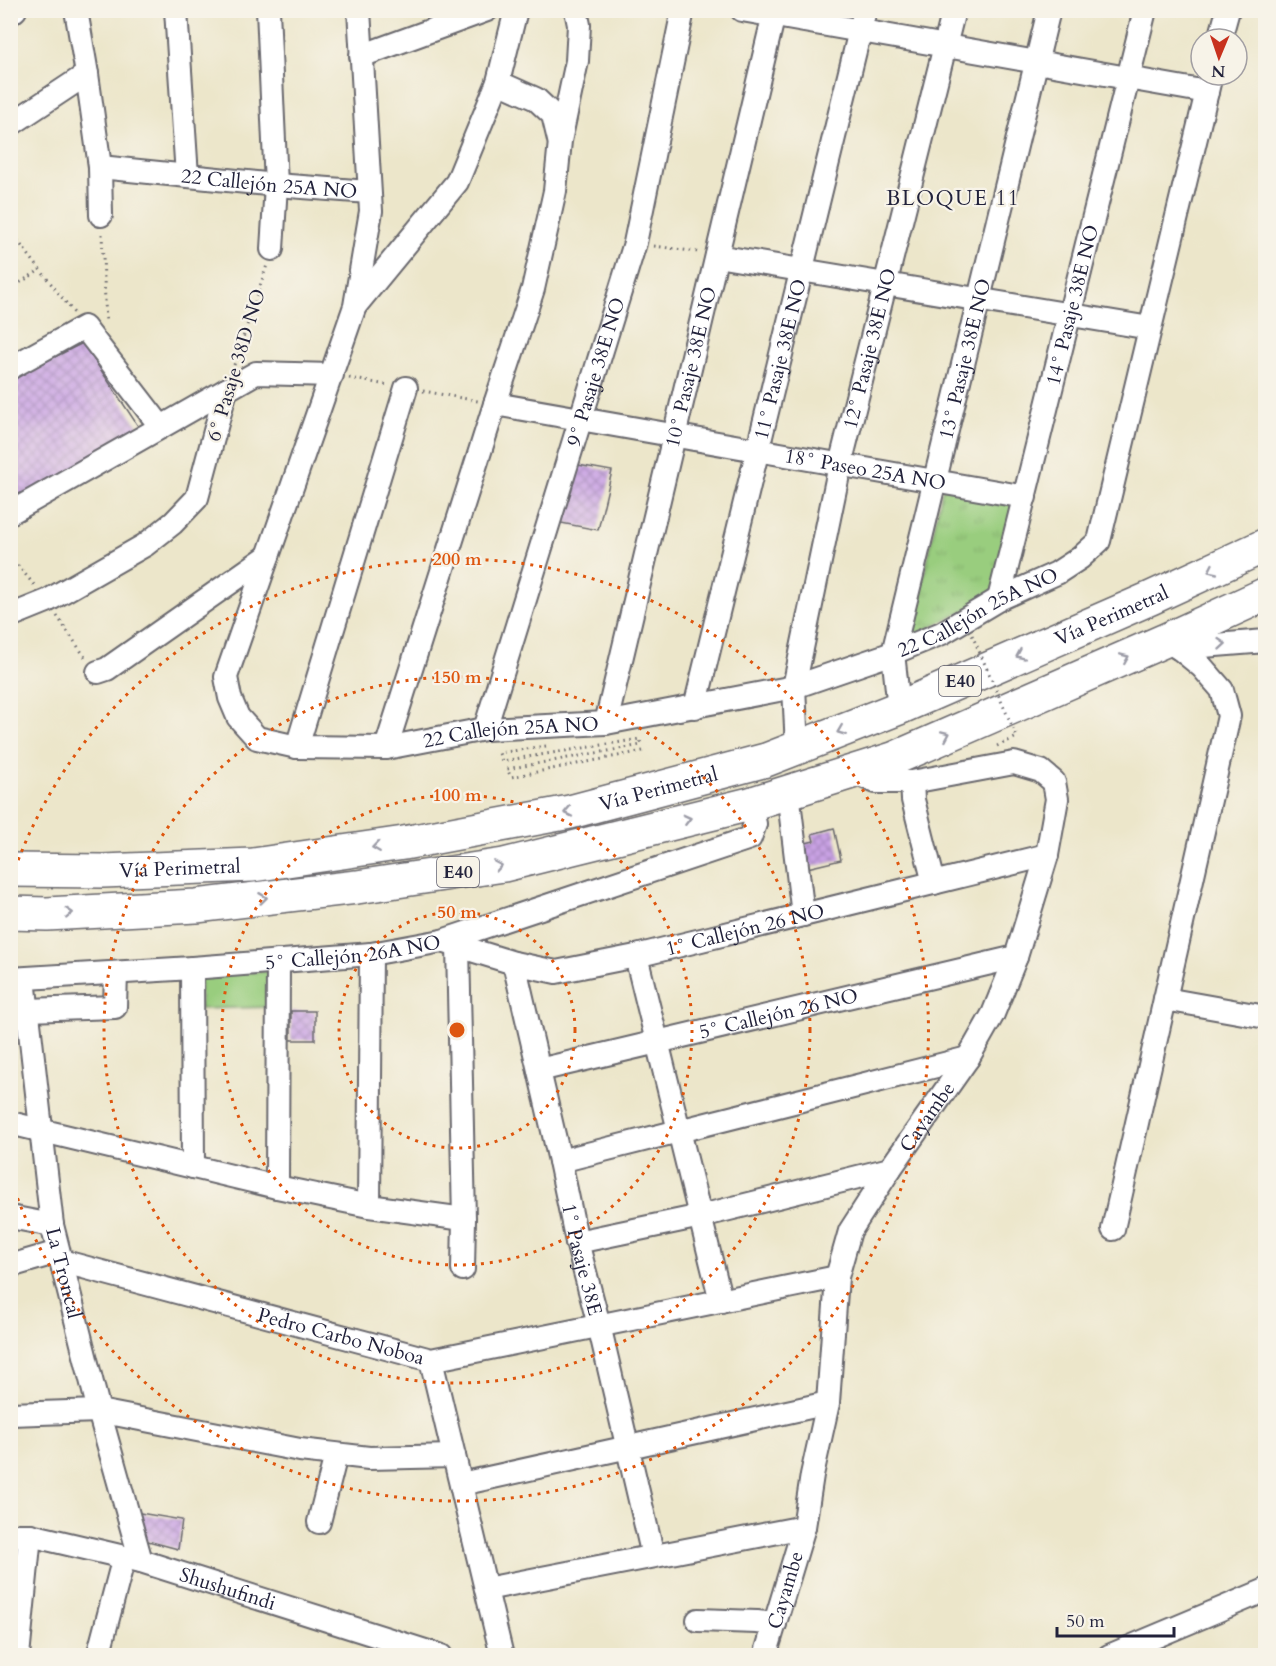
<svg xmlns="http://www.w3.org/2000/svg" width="1276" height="1666" font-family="Cardo,serif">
	<defs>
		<pattern id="park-tufts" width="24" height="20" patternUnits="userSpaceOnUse" patternTransform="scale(1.5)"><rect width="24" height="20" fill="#99cd7e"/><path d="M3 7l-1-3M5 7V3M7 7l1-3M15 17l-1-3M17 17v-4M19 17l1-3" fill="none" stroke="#84b06e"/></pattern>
		<pattern id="building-cross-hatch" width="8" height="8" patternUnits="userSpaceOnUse" patternTransform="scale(1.5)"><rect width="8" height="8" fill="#c9a2e4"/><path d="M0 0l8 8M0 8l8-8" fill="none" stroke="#a384ba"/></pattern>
	</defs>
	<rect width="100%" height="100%" fill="#f7f3e8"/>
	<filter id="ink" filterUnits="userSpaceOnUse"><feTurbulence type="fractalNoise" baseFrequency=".0167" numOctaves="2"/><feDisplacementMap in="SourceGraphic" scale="12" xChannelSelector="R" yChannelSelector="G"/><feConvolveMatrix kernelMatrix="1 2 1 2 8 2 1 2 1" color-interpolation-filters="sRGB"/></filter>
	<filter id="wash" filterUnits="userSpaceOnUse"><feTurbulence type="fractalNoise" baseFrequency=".008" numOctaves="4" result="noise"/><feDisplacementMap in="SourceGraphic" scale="24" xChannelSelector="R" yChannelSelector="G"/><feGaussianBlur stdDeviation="1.35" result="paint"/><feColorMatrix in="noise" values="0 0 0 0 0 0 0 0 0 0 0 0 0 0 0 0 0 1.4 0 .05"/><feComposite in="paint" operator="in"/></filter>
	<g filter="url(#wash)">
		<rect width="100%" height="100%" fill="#ece6ca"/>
		<polygon fill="#99cd7e" stroke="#5e785c" stroke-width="1.5" points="274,971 272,1007 200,1009 200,975"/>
		<polygon fill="url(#park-tufts)" stroke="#5e785c" stroke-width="1.5" points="943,486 1016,499 995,596 911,637"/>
		<g id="blocks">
			<g fill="url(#building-cross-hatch)">
				<polygon points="83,343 142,432 10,508 10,379"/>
				<polygon points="578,465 612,471 598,530 561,523"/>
				<polygon points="834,828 841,860 803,869 798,845 814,841 812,834"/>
				<rect x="291" y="1011" width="24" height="29"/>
				<polygon points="140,1513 182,1520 178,1549 144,1540"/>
			</g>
		</g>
	</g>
	<g filter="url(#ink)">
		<use href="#blocks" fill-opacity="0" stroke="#69676d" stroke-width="1.5"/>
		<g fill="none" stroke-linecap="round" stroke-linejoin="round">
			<defs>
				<g id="minor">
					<polyline points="76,10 87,74 100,167 101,215"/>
					<polyline points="176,10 187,176"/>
					<polyline points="268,10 276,185 272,249"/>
					<path id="s1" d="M359,10L371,211L355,306L226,677L230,698L238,717L257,738L297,747L386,748L485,729L606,723L794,687L893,653L942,633L999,599L1057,573L1080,558L1099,541L1211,75"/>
					<polyline points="742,10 1207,92"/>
					<polyline points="10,14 15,10"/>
					<polyline points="1220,39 1228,10"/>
					<polyline points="361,56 487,10"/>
					<polyline points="498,82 536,99 553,115 559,140"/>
					<polyline points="10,125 87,74"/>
					<path id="s2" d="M100,167L276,185L369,192"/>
					<polyline points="717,256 1150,328"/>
					<polyline points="356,305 457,182 498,82 516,10"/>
					<polyline points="10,368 84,327 161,427"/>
					<path id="s3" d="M495,404L1025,497"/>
					<polyline points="10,513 256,373 332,375"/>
					<path id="s4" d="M999,599L1145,10"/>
					<polyline points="10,616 47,601 145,545 173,523 197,498 226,390"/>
					<polyline points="1178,648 1266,641"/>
					<polyline points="98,672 107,669 268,556"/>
					<path id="s5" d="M695,707L865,10"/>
					<path id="s6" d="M899,708L893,653L1049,10"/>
					<path id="s7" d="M606,723L775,10"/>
					<path id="s8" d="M485,729L635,243L683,10"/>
					<polyline points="297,747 406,388"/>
					<polyline points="386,748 495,404 533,289 555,191 560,141 577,61 579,25 576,10"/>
					<path id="s9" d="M797,748L794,687L840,465L954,10"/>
					<polyline points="912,782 913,800 934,883"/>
					<polyline points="788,792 803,915"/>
					<path id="s10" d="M442,941L514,963L556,972L636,956L1047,855"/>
					<polyline points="458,946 464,1219 463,1269"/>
					<polyline points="636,956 721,1301"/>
					<path id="s11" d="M514,963L560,1161L577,1242L599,1325L653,1556"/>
					<polyline points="192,968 193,1167"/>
					<path id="s12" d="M10,979L192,968L371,954L442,941L750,838L755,824L750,804"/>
					<path id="s13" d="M24,979L52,1225L99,1411L141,1561"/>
					<polyline points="1165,999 1266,1017"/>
					<polyline points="27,1010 115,1007 116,973"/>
					<path id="s14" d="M539,1070L1016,957"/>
					<polyline points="10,1123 277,1187 369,1206 464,1219"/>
					<polyline points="560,1161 968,1058"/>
					<polyline points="277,1187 278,961"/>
					<polyline points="369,1206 371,954"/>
					<polyline points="10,1217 52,1225"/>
					<polyline points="1113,1229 1229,716 1222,690 1202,667 1168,639"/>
					<polyline points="577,1242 701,1216 890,1169"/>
					<path id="s15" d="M61,1261L431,1360L837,1277"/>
					<polyline points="10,1266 58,1252"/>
					<polyline points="431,1360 502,1656"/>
					<polyline points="10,1414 99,1411 300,1450 369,1458 454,1456"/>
					<polyline points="461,1484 828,1403"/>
					<polyline points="319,1522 336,1455"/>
					<path id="s16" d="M10,1535H30L141,1561L441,1656"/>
					<polyline points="486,1589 804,1527"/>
					<polyline points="698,1620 757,1622 775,1624"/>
					<polyline points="18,1656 30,1535"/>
					<polyline points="98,1656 124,1557"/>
					<path id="s17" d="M765,1656L804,1527L812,1475L828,1403L837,1277L850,1231L890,1169L968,1058L993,1014L1016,957L1047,855L1057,799L1054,782L1041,771L1014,763L912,782H876L862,776L855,771"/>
					<polyline points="1109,1656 1266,1590"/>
				</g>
				<g id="highway">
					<path id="s18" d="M10,870L103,871L253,865L404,843L570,812L766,760L899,708L1151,598L1266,545"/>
					<polyline points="10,913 47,914 196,906 357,887 504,865 750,804 893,759 1168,639 1266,594"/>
				</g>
			</defs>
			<use href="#minor" stroke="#69676d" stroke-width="26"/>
			<use href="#highway" stroke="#69676d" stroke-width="36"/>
			<g stroke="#69676d" stroke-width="3" stroke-dasharray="1.5 4.5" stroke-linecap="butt">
				<polyline points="10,231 74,313"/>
				<polyline points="102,234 106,323"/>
				<polyline points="654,246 698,252"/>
				<polyline points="10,289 40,270"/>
				<polyline points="234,365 267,265"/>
				<polyline points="349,378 387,385"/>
				<polyline points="423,391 478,401"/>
				<polyline points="10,556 35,586"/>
				<polyline points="57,616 87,660"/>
				<polyline points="546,746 499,753 502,761 640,739 641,745 507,769 511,777 643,751"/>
				<polyline points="997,746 1017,737"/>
			</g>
			<use href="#minor" stroke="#fff" stroke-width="22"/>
			<use href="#highway" stroke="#fff" stroke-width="33"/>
			<polyline stroke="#69676d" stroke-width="3" stroke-dasharray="1.5 4.5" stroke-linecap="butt" points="972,635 1017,737"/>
		</g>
		<defs><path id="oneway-chevron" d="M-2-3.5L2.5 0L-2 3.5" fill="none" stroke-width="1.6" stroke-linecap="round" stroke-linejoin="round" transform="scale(1.5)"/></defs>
		<g stroke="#9c9ca7">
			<use href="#oneway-chevron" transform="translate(1212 570) rotate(155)"/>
			<use href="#oneway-chevron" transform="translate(1222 644) rotate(-5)"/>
			<use href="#oneway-chevron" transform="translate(1020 655) rotate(156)"/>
			<use href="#oneway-chevron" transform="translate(1125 658) rotate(-23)"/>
			<use href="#oneway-chevron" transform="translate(841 731) rotate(158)"/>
			<use href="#oneway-chevron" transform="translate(946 735) rotate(-24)"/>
			<use href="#oneway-chevron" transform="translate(568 812) rotate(168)"/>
			<use href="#oneway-chevron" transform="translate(687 819) rotate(-14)"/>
			<use href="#oneway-chevron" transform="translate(376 847) rotate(172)"/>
			<use href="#oneway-chevron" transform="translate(498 866) rotate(-10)"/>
			<use href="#oneway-chevron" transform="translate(263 898) rotate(-7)"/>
			<use href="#oneway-chevron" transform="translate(69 913) rotate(-3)"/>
		</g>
	</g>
	<g fill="none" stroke="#de560e" stroke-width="3" stroke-dasharray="3 6">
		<circle cx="457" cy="1030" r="118"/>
		<circle cx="457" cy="1030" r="235"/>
		<circle cx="457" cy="1030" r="353"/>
		<path d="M12 877A471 471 0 1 1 12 1183"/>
	</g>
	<g text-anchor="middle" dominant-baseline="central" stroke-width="4.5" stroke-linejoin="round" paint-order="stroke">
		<g fill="#f7f3e8" stroke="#62616f" stroke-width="1.5">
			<rect x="939" y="666" width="42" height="30" rx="4.5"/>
			<rect x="437" y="857" width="42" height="30" rx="4.5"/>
		</g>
		<g font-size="18" font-weight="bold" fill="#22223b">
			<text x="960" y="681">E40</text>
			<text x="458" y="872">E40</text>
		</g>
		<g font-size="20" fill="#22223b" stroke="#f7f3e8">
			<text stroke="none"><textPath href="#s2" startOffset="170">22 Callejón 25A NO</textPath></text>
			<text stroke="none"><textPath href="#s4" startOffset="303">14° Pasaje 38E NO</textPath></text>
			<text stroke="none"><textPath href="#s9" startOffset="408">12° Pasaje 38E NO</textPath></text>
			<text stroke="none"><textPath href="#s5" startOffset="358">11° Pasaje 38E NO</textPath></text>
			<text stroke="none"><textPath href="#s6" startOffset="358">13° Pasaje 38E NO</textPath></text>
			<text transform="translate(236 365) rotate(-73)">6° Pasaje 38D NO</text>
			<text stroke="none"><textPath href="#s7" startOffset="366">10° Pasaje 38E NO</textPath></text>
			<text stroke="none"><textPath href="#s8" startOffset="374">9° Pasaje 38E NO</textPath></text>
			<text stroke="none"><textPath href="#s3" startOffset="376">18° Paseo 25A NO</textPath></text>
			<text stroke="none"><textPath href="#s1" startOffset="1503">22 Callejón 25A NO</textPath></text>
			<text stroke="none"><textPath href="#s18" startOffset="1142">Vía Perimetral</textPath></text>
			<text stroke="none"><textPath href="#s1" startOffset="1017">22 Callejón 25A NO</textPath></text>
			<text stroke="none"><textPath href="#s18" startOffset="656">Vía Perimetral</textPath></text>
			<text stroke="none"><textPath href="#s18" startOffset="170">Vía Perimetral</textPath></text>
			<text stroke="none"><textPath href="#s10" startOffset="312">1° Callejón 26 NO</textPath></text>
			<text stroke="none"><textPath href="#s12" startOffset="344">5° Callejón 26A NO</textPath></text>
			<text stroke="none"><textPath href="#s14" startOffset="246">5° Callejón 26 NO</textPath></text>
			<text stroke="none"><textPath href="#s17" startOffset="573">Cayambe</textPath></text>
			<text stroke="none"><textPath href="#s11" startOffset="304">1° Pasaje 38E</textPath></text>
			<text stroke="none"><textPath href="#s13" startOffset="297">La Troncal</textPath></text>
			<text stroke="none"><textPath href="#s15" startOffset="290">Pedro Carbo Noboa</textPath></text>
			<text stroke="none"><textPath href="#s16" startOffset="225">Shushufindi</textPath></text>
			<text stroke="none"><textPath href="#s17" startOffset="69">Cayambe</textPath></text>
		</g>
		<g font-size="21" letter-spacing="1.5" fill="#22223b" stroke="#f7f3e8">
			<text x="953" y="198">BLOQUE 11</text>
		</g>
	</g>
	<circle cx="457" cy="1030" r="9" fill="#de560e" stroke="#f7f3e8" stroke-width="3"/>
	<g font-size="18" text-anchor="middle" font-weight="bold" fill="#de560e" stroke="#f7f3e8" stroke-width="4.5" stroke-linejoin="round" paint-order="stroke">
		<text x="457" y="565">200 m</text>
		<text x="457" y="683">150 m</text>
		<text x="457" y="801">100 m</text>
		<text x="457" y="918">50 m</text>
	</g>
	<rect width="1276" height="1666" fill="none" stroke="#f7f3e8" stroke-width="36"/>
	<g transform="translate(1219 57) rotate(182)"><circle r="28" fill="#f7f3e8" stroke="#a29fa3" stroke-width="1.5"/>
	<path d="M0-4.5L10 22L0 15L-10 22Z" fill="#c8321e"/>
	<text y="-9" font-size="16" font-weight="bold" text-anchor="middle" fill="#22223b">N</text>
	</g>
	<path d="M1057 1627v9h117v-9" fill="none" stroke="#22223b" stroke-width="3"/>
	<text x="1066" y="1627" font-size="18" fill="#22223b" stroke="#f7f3e8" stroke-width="4.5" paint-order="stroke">50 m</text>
</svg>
